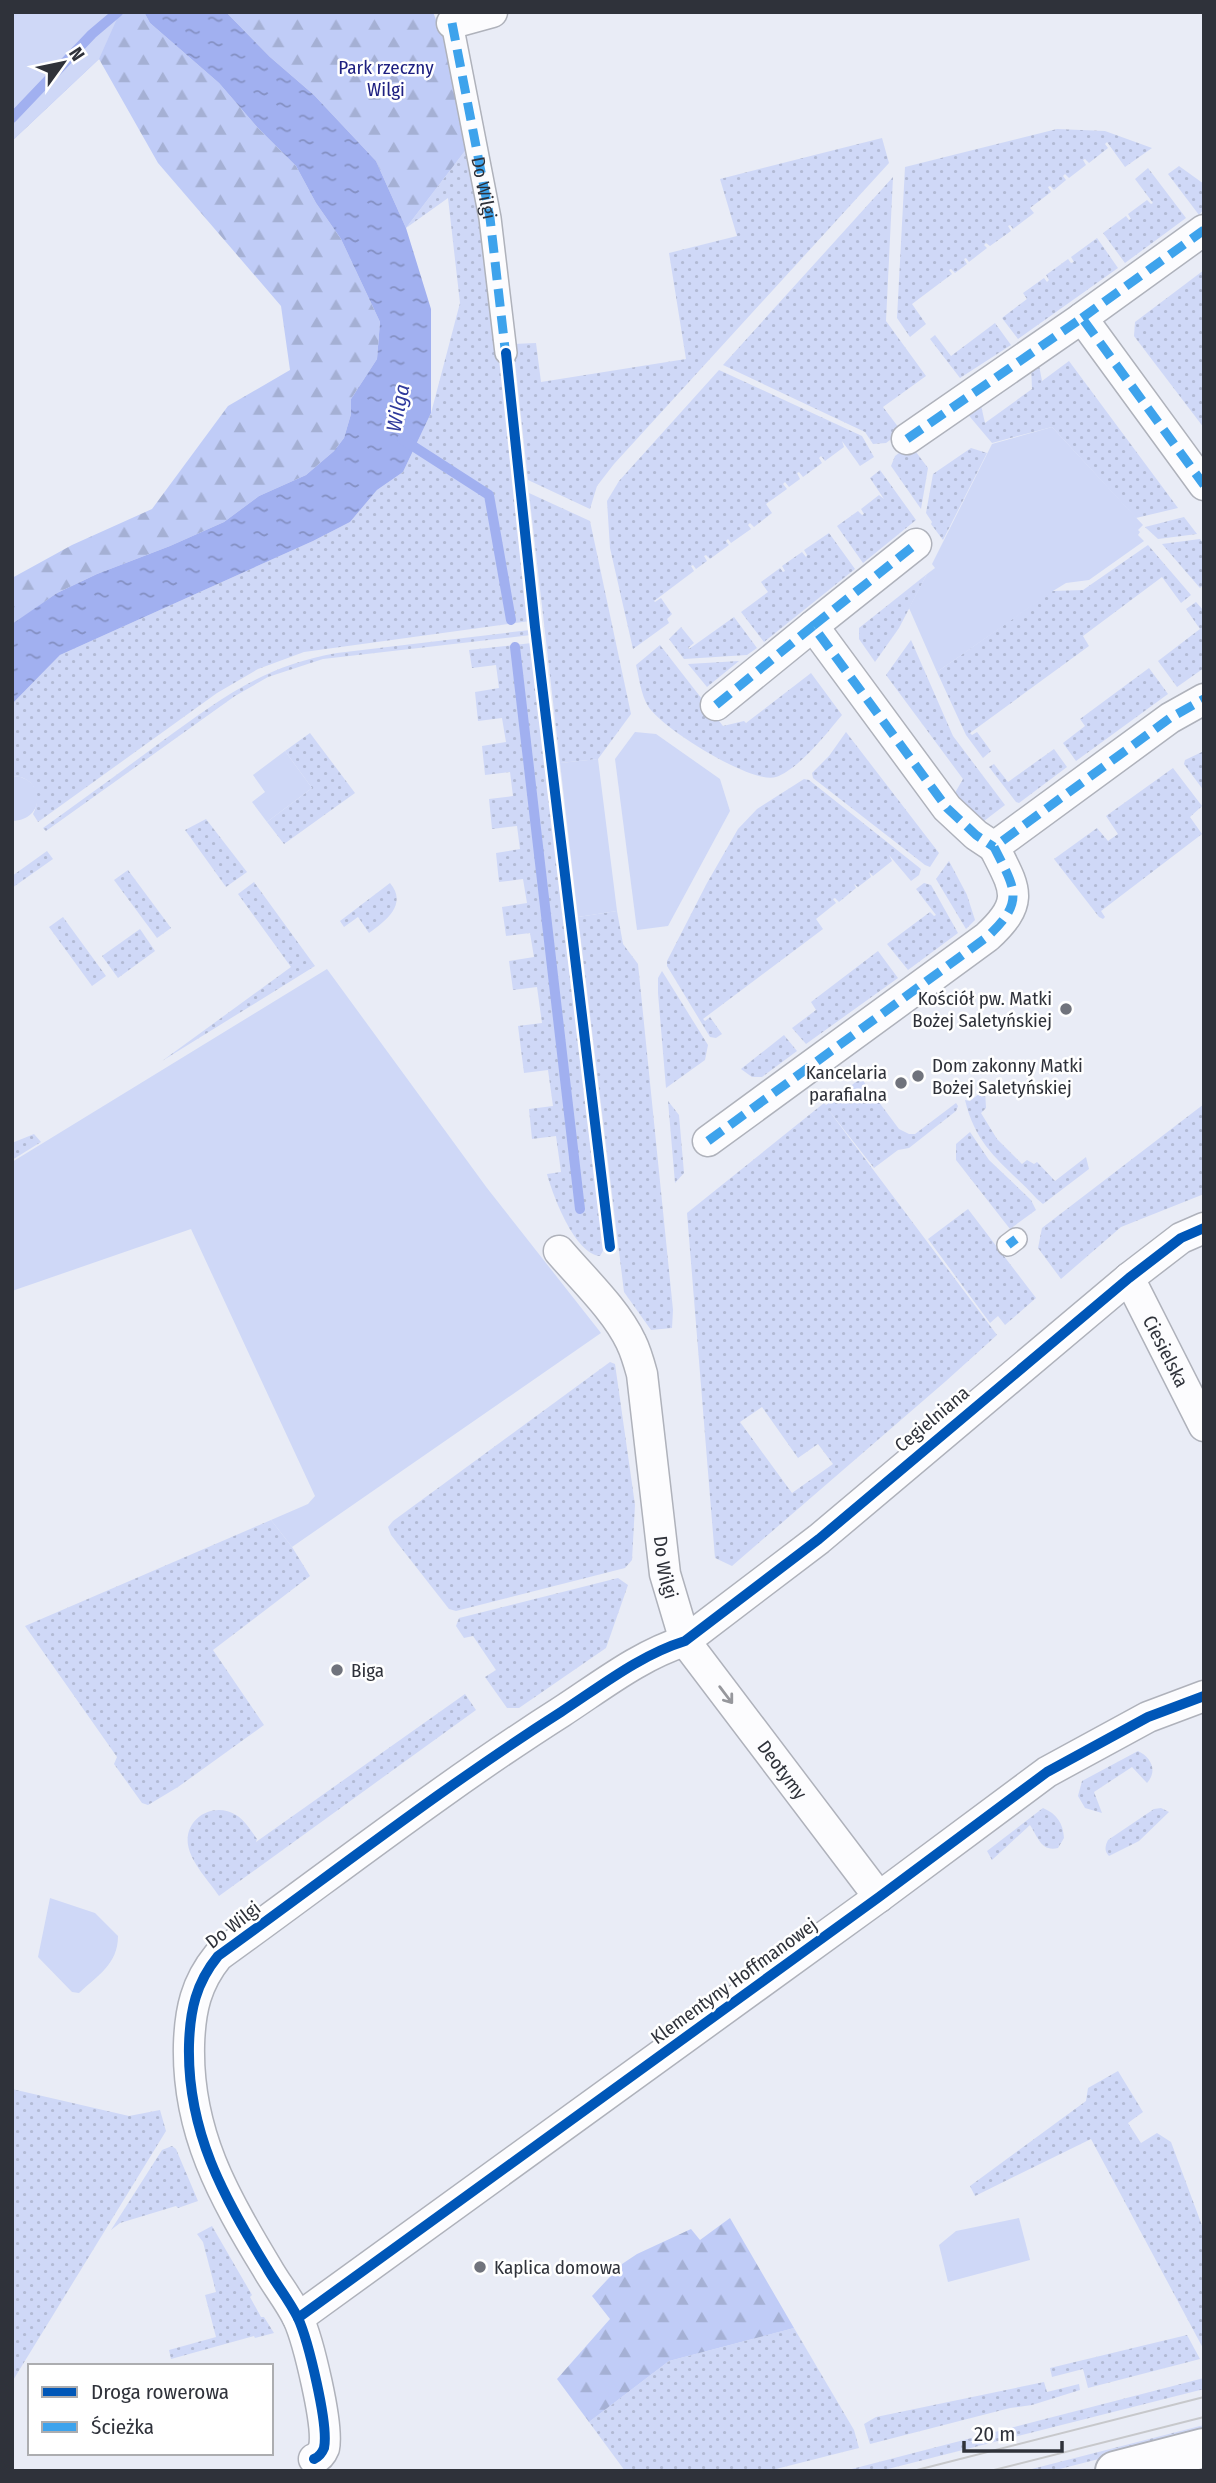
<svg xmlns="http://www.w3.org/2000/svg" width="1216" height="2483" font-family="'Fira Sans Condensed',sans-serif">
	<defs>
		<pattern id="grass-dots" width="8" height="8" patternUnits="userSpaceOnUse" patternTransform="scale(1.75)"><rect width="8" height="8" fill="#cfd8f7"/><path d="M2 2h.1M6 6h.1" fill="none" stroke="#b2bad4" stroke-width="1.8" stroke-linecap="round"/></pattern>
		<pattern id="forest-firs" width="22" height="20" patternUnits="userSpaceOnUse" patternTransform="scale(1.75)"><rect width="22" height="20" fill="#c0ccf7"/><path d="M5 1l3.5 6h-7zM16 11l3.5 6h-7z" fill="#a5b0d4"/></pattern>
		<pattern id="water-ripples" width="26" height="14" patternUnits="userSpaceOnUse" patternTransform="scale(1.75)"><rect width="26" height="14" fill="#a1b0f0"/><path d="M2 4q2-2 4 0t4 0M15 11q2-2 4 0t4 0" fill="none" stroke="#8490c3"/></pattern>
	</defs>
	<rect width="100%" height="100%" fill="#e9ecf6"/>
	<g fill="url(#grass-dots)" fill-rule="evenodd">
		<polygon points="1057,129 1105,131 1152,148 1125,167 1107,142 1105,144 1108,148 1089,163 1085,159 1083,160 1086,165 1069,178 1065,174 1063,176 1066,180 1054,190 1050,186 1048,187 1051,192 1030,208 1034,213 1013,229 1010,225 1008,226 1011,231 990,246 986,243 984,245 987,248 969,262 966,258 964,259 967,264 955,273 951,269 949,270 952,274 912,304 926,324 910,337 897,318 905,167"/>
		<polygon points="882,138 889,163 614,464 597,486 590,509 528,480 513,344 536,343 541,382 686,359 669,253 737,236 720,179"/>
		<path d="M468,147L484,217L530,621L304,652L258,669L217,693L38,822L33,814C43,796 34,776 12,776V704L60,655L313,541L350,522L377,490L403,472L431,413L460,303L448,198L406,228Z"/>
		<polygon points="1179,166 1204,184 1204,209 1199,215 1168,174"/>
		<polygon points="1148,168 1186,218 1125,263 1103,233 1126,216 1129,220 1131,219 1128,214 1147,200 1151,204 1153,203 1135,179"/>
		<polygon points="893,177 886,321 926,376 883,407 899,428 898,434 886,443 873,444 865,432 723,365"/>
		<polygon points="1097,238 1118,268 1018,339 1002,318 1027,299 1023,293 1044,278 1047,282 1049,280 1046,275 1068,259 1071,263 1074,262 1071,257"/>
		<polygon points="1204,270 1204,428 1134,336 1135,322"/>
		<polygon points="995,323 1011,345 960,378 930,339 935,335 951,356"/>
		<polygon points="1038,360 1042,381 1069,361 1178,508 1136,518 1052,427 992,443 965,411 980,401 985,423 1032,389 1031,365"/>
		<polygon points="719,370 862,436 874,457 860,466 842,441 844,447 825,461 821,456 819,458 822,463 803,477 799,472 797,473 800,479 789,487 785,482 783,484 787,489 766,504 772,513 754,527 750,523 748,525 751,529 731,543 728,539 726,541 729,545 710,559 706,555 704,556 707,561 696,569 693,565 691,566 694,571 654,601 655,602 661,598 672,614 667,619 669,623 633,649 610,548 607,501 619,481"/>
		<polygon points="907,447 913,448 928,468 921,509 891,466 895,456"/>
		<polygon points="971,448 987,453 943,540 931,524 932,522 926,513 933,474"/>
		<polygon points="880,470 916,520 863,563 837,526 858,511 862,515 864,514 861,509 879,495 884,499 870,478"/>
		<polygon points="529,493 590,521 631,714 598,759 560,763"/>
		<polygon points="1184,517 1197,534 1158,539 1145,527"/>
		<polygon points="829,533 855,569 764,642 741,612 768,592 761,582 780,568 783,572 785,571 782,566 802,552 806,557 807,555 804,550"/>
		<polygon points="1200,539 1204,544 1204,585 1200,588 1162,544"/>
		<polygon points="1148,545 1191,595 1181,603 1162,577 1083,636 1089,646 970,733 972,735 977,732 991,751 983,758 966,735 937,672 1052,591 1083,590"/>
		<polygon points="927,574 899,628 875,662 859,639 859,628"/>
		<polygon points="1196,602 1204,611 1204,668 1177,687 1158,661 1200,629 1186,609"/>
		<polygon points="734,617 757,648 747,655 684,659 669,639 681,627 694,643 688,648 689,649"/>
		<path d="M530,630L531,635L323,659L268,677L235,696L46,831L43,828C82,800 122,771 161,742C221,699 262,666 337,653Z"/>
		<polygon points="911,640 953,736 1005,805 984,821 968,813 952,798 963,779 886,675"/>
		<path d="M532,643L604,1249L600,1256C575,1254 553,1196 547,1174L561,1172L556,1136L532,1139L529,1109L553,1106L548,1070L524,1073L518,1026L542,1023L537,987L513,990L509,961L534,957L530,933L506,936L502,907L527,903L523,879L499,882L496,853L520,849L517,826L492,829L489,799L513,796L510,772L485,775L482,746L506,742L502,718L478,721L475,692L499,688L496,665L472,668L469,650Z"/>
		<path d="M660,645L723,726L744,721L746,723L811,673L842,715C826,734 799,769 776,777C752,785 660,727 648,706C641,695 639,677 636,665Z"/>
		<polygon points="739,661 707,687 688,664"/>
		<polygon points="1149,668 1168,694 1076,761 1063,743 1085,726 1080,719"/>
		<polygon points="846,732 939,853 930,867 925,865 813,778 812,773 829,756"/>
		<polygon points="310,733 355,793 284,844 267,822 312,788 285,751"/>
		<polygon points="1054,749 1067,767 1019,803 1016,802 989,767 994,764 1008,782"/>
		<polygon points="1204,751 1204,791 1184,764 1185,760"/>
		<polygon points="1173,768 1202,806 1190,817 1202,834 1101,911 1105,917 1103,919 1099,917 1054,859 1097,828 1108,841 1118,834 1106,816"/>
		<polygon points="804,779 809,780 921,869 919,875 911,881 889,855 892,861 873,876 869,872 871,877 858,887 854,884 856,888 839,902 835,898 833,899 836,903 816,919 823,929 703,1019 705,1021 710,1017 722,1034 716,1038 710,1037 667,966 667,961 707,883 738,829 757,809"/>
		<polygon points="206,819 247,872 226,887 185,830"/>
		<polygon points="47,851 53,859 12,888 12,876"/>
		<polygon points="949,861 967,895 975,920 966,929 936,879"/>
		<polygon points="128,870 171,928 157,938 114,880"/>
		<polygon points="254,882 315,966 162,1061 291,967 238,894"/>
		<path d="M390,883C408,904 386,921 369,933L358,917L344,927L340,921Z"/>
		<polygon points="924,883 931,885 958,933 908,970 887,944 930,912 934,916 936,915 916,889"/>
		<polygon points="617,911 623,944 638,964 673,1310 672,1328 651,1330 624,1292 578,917"/>
		<polygon points="63,917 106,976 92,986 49,927"/>
		<polygon points="140,929 155,951 118,978 102,956"/>
		<polygon points="878,951 898,978 806,1044 792,1028 816,1010 811,1002"/>
		<polygon points="662,971 708,1045 705,1060 666,1088 658,993 658,978"/>
		<polygon points="784,1035 797,1051 762,1077 752,1077 741,1069"/>
		<path d="M861,1078L899,1129L909,1134H915L956,1103L958,1106L956,1111L909,1148L898,1150L874,1168L827,1108L997,1335L946,1381L732,1566L715,1558L687,1213L824,1103L826,1105ZM762,1407L798,1458L818,1444L833,1464L792,1493L740,1422Z"/>
		<path d="M985,1089L986,1108L981,1113L997,1139L1022,1164L1027,1160L1034,1164L1037,1162L1055,1181L1086,1157L1089,1169L1043,1204L1037,1199C1005,1164 977,1150 965,1100L970,1101Z"/>
		<polygon points="668,1101 679,1115 684,1173 675,1183"/>
		<polygon points="1204,1104 1204,1194 1121,1227 1061,1279 1038,1248 1042,1228"/>
		<polygon points="970,1132 989,1160 1031,1200 1036,1210 1010,1229 956,1160 956,1144"/>
		<polygon points="34,1134 41,1142 12,1160 12,1143"/>
		<polygon points="968,1209 1036,1298 1005,1325 998,1316 990,1323 928,1239"/>
		<polygon points="610,1362 615,1364 635,1505 632,1560 625,1568 456,1611 449,1609 391,1535 388,1527 393,1521"/>
		<polygon points="271,1520 292,1547 310,1576 213,1650 264,1725 178,1787 148,1805 142,1803 114,1764 117,1757 25,1626"/>
		<polygon points="618,1578 628,1585 606,1648 519,1708 507,1708 485,1677 496,1670 473,1636 464,1638 456,1626 459,1618"/>
		<path d="M465,1694L476,1710L219,1896C209,1881 191,1863 188,1845C184,1818 214,1801 236,1815C245,1820 251,1831 257,1839L256,1842Z"/>
		<path d="M1138,1751C1151,1757 1158,1771 1147,1783L1132,1767L1094,1792L1102,1813L1085,1808L1078,1796L1082,1781Z"/>
		<path d="M1043,1808C1057,1814 1063,1823 1064,1838L1058,1848C1041,1852 1038,1837 1030,1825L992,1860L987,1851Z"/>
		<path d="M1161,1808L1169,1812L1139,1841L1109,1856C1104,1851 1105,1846 1108,1840L1154,1809Z"/>
		<polygon points="1118,2071 1143,2112 1128,2123 1141,2143 1157,2133 1171,2142 1204,2231 1204,2350 1091,2139 975,2196 970,2186 1086,2101 1088,2088"/>
		<polygon points="12,2089 129,2116 160,2110 166,2131 12,2382"/>
		<polygon points="172,2146 176,2149 198,2201 178,2208 176,2206 120,2223 111,2230 162,2150"/>
		<polygon points="212,2226 252,2295 250,2297 261,2317 264,2317 274,2333 255,2338 254,2336 171,2359 169,2350 216,2337 205,2295 216,2292 203,2242 197,2234"/>
		<polygon points="794,2328 854,2430 859,2448 768,2471 625,2471 589,2422 669,2361"/>
		<polygon points="1187,2335 1200,2359 1088,2388 1083,2369 1052,2377 1050,2368"/>
		<polygon points="1204,2378 1204,2389 880,2471 844,2471"/>
		<polygon points="1044,2382 1047,2392 1079,2384 1080,2390 1032,2405 1010,2408 870,2444 864,2424 876,2417"/>
		<polygon points="1204,2425 1204,2432 1052,2471 1024,2471"/>
	</g>
	<g fill="url(#forest-firs)">
		<polygon points="12,12 144,12 150,23 219,83 258,128 296,166 316,203 341,239 380,322 377,359 351,399 351,414 344,438 334,451 306,475 259,496 224,522 170,546 97,574 57,593 12,625 12,578 72,545 152,509 228,406 290,370 281,306 158,163 99,59 12,141"/>
		<polygon points="226,12 433,12 444,40 468,147 406,228 376,161 314,95 270,57"/>
		<polygon points="730,2218 794,2328 669,2361 589,2422 557,2379 610,2319 592,2296 622,2264 637,2254 691,2229 700,2240"/>
	</g>
	<g fill="#cfd8f7">
		<polygon points="12,12 120,12 99,59 12,141"/>
		<polygon points="1052,427 1143,525 1138,530 1140,532 1138,535 1144,541 1089,580 1066,583 1053,591 937,672 909,608 927,574 935,568 932,564 992,444"/>
		<polygon points="635,732 656,734 720,779 730,811 668,926 637,930 615,759"/>
		<polygon points="285,751 312,788 267,822 252,802 265,792 253,775"/>
		<polygon points="598,759 617,911 578,917 560,763"/>
		<path d="M12,776C45,776 47,820 12,821Z"/>
		<polygon points="327,969 487,1188 601,1333 292,1547 271,1520 308,1504 315,1496 191,1229 12,1291 12,1162"/>
		<path d="M50,1898L95,1913L118,1936C118,1964 98,1975 79,1993L72,1992L38,1957Z"/>
		<polygon points="1019,2218 1030,2260 948,2282 939,2245 956,2231"/>
	</g>
	<polygon fill="url(#water-ripples)" points="144,12 226,12 270,57 314,95 376,161 406,228 431,309 431,413 403,472 377,490 350,522 313,541 60,655 12,704 12,625 15,622 57,593 97,574 170,546 224,522 259,496 306,475 334,451 344,438 351,414 351,399 377,359 380,322 341,239 316,203 296,166 258,128 219,83 150,23"/>
	<g fill="none" stroke-linecap="round" stroke-linejoin="round">
		<g stroke="#a1b0f0" stroke-width="10">
			<polyline points="12,118 92,34 118,12"/>
			<polyline points="402,439 489,495 511,620"/>
			<polyline points="515,647 580,1209"/>
		</g>
		<defs>
			<g id="pedestrian">
				<path id="s1" d="M452,23L490,218L506,353"/>
				<polyline points="1008,1245 1016,1239"/>
			</g>
			<g id="minor">
				<polyline points="452,23 492,12"/>
				<polyline points="1082,318 1204,230"/>
				<polyline points="907,439 1082,318 1204,485"/>
				<polyline points="813,626 916,544"/>
				<polyline points="716,705 813,626 947,808 976,835 994,847"/>
				<path d="M708,1141L987,937C1026,901 1015,889 994,847L1170,718L1204,699"/>
				<path id="s2" d="M559,1251C582,1278 616,1310 631,1342C636,1352 639,1363 642,1374L665,1574L685,1641L879,1897"/>
				<path id="s3" d="M1129,1278L1204,1426"/>
				<polyline points="298,2318 879,1897 1047,1772 1148,1717 1204,1696"/>
				<path d="M314,2459C319,2457 322,2453 324,2448C329,2425 308,2340 298,2318C289,2300 276,2284 267,2268C223,2196 187,2131 189,2045C190,2010 196,1983 218,1956C332,1874 443,1787 561,1712C601,1686 640,1655 685,1641L819,1539L1129,1278L1181,1238L1204,1228"/>
			</g>
			<polyline id="primary" points="1115,2471 1204,2448"/>
		</defs>
		<use href="#pedestrian" stroke="#afb2bb" stroke-width="24"/>
		<use href="#minor" stroke="#afb2bb" stroke-width="33"/>
		<use href="#primary" stroke="#afb2bb" stroke-width="42"/>
		<use href="#pedestrian" stroke="#fcfcfe" stroke-width="21"/>
		<use href="#minor" stroke="#fcfcfe" stroke-width="30"/>
		<use href="#primary" stroke="#fcfcfe" stroke-width="38"/>
		<g stroke="#c7c8cb" stroke-width="2">
			<polyline points="913,2471 1204,2397"/>
			<polyline points="990,2471 1204,2417"/>
		</g>
		<g stroke="#3ea3ec" stroke-width="9" stroke-dasharray="18 9" stroke-linecap="butt">
			<polyline points="452,23 490,218 506,357"/>
			<polyline points="1082,318 1204,230"/>
			<polyline points="907,439 1082,318 1204,485"/>
			<polyline points="813,626 916,544"/>
			<polyline points="716,705 813,626 947,808 976,835 994,847"/>
			<path d="M708,1141L987,937C1026,901 1015,889 994,847L1170,718L1204,699"/>
			<polyline points="1008,1245 1016,1239"/>
		</g>
		<defs>
			<g id="cycleway">
				<polyline points="506,353 535,627 610,1247"/>
				<polyline points="298,2318 879,1897 1047,1772 1148,1717 1204,1696"/>
				<path d="M314,2459C319,2457 322,2453 324,2448C329,2425 308,2340 298,2318C289,2300 276,2284 267,2268C223,2196 187,2131 189,2045C190,2010 196,1983 218,1956C332,1874 443,1787 561,1712C601,1686 640,1655 685,1641L819,1539L1129,1278L1181,1238L1204,1228"/>
			</g>
		</defs>
		<use href="#cycleway" stroke="#fff" stroke-width="15"/>
		<use href="#cycleway" stroke="#0057b8" stroke-width="10"/>
	</g>
	<defs><path id="oneway-shaft" d="M-6 0H5M1.5-3L5.5 0L1.5 3" fill="none" stroke-width="1.6" stroke-linecap="round" stroke-linejoin="round" transform="scale(1.75)"/></defs>
	<use stroke="#96979c" href="#oneway-shaft" transform="translate(726 1695) rotate(53)"/>
	<g fill="#70737c" stroke="#fff" stroke-width="2.5">
		<circle cx="1066" cy="1009" r="7"/>
		<circle cx="918" cy="1076" r="7"/>
		<circle cx="901" cy="1083" r="7"/>
		<circle cx="337" cy="1670" r="7"/>
		<circle cx="480" cy="2267" r="7"/>
	</g>
	<g text-anchor="middle" dominant-baseline="central" stroke-width="5" stroke-linejoin="round" paint-order="stroke">
		<g font-size="19" fill="#1e2081" stroke="#fff">
			<text x="386" y="67">Park rzeczny<tspan x="386" dy="22">Wilgi</tspan></text>
		</g>
		<g font-size="19" fill="#2f323a" stroke="#fff">
			<text stroke="none"><textPath href="#s1" startOffset="168">Do Wilgi</textPath></text>
			<text stroke="none"><textPath href="#s3" startOffset="82">Ciesielska</textPath></text>
			<text transform="translate(932 1419) rotate(-40)">Cegielniana</text>
			<text stroke="none"><textPath href="#s2" startOffset="345">Do Wilgi</textPath></text>
			<text stroke="none"><textPath href="#s2" startOffset="583">Deotymy</textPath></text>
			<text transform="translate(233 1925) rotate(-38)">Do Wilgi</text>
			<text transform="translate(734 1981) rotate(-36)">Klementyny Hoffmanowej</text>
		</g>
		<g font-size="19" fill="#2f323a" stroke="#fff" text-anchor="start">
			<text x="1052" y="998" text-anchor="end">Kościół pw. Matki<tspan x="1052" dy="22">Bożej Saletyńskiej</tspan></text>
			<text x="932" y="1065">Dom zakonny Matki<tspan x="932" dy="22">Bożej Saletyńskiej</tspan></text>
			<text x="887" y="1072" text-anchor="end">Kancelaria<tspan x="887" dy="22">parafialna</tspan></text>
			<text x="351" y="1670">Biga</text>
			<text x="494" y="2267">Kaplica domowa</text>
		</g>
		<g font-size="21" font-style="italic" fill="#303a9c" stroke="#fff">
			<text transform="translate(398 408) rotate(-79)">Wilga</text>
		</g>
	</g>
	<rect width="1216" height="2483" fill="none" stroke="#2f323a" stroke-width="28"/>
	<rect x="28" y="2364" width="245" height="91" fill="#ffffff" stroke="#acadb0" stroke-width="2"/>
	<rect x="42" y="2387" width="35" height="10" fill="#0057b8" stroke="#acadb0" stroke-width="2"/>
	<text x="91" y="2399" font-size="21" fill="#2f323a">Droga rowerowa</text>
	<rect x="42" y="2422" width="35" height="10" fill="#3ea3ec" stroke="#acadb0" stroke-width="2"/>
	<text x="91" y="2434" font-size="21" fill="#2f323a">Ścieżka</text>
	<g transform="translate(63 63) rotate(57)" stroke="#ffffff" stroke-width="5" paint-order="stroke">
	<path d="M0-5L12 26L0 18L-12 26Z" fill="#2f323a"/>
	<text y="-10" font-size="19" font-weight="bold" text-anchor="middle" fill="#2f323a">N</text>
	</g>
	<path d="M964 2441v10h98v-10" fill="none" stroke="#2f323a" stroke-width="3.5"/>
	<text x="974" y="2441" font-size="21" fill="#2f323a" stroke="#ffffff" stroke-width="5" paint-order="stroke">20 m</text>
</svg>
